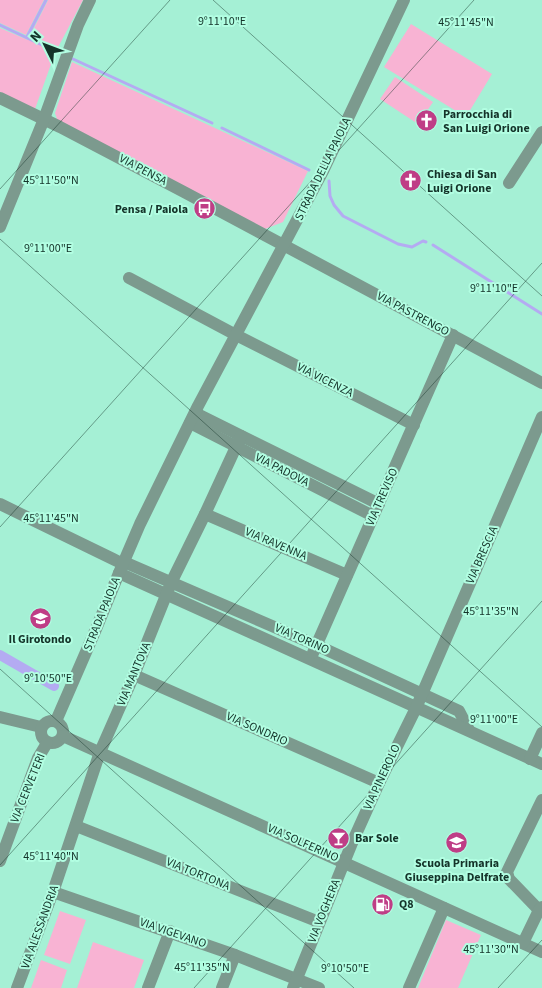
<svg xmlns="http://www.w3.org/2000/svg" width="542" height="988" font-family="'Source Sans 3',sans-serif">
	<rect width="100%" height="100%" fill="#a5f0d5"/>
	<g fill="#f8b3d3">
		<polygon points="0,0 44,0 26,35 0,23"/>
		<polygon points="48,0 83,0 55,53 35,109 0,92 0,28 28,40"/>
		<polygon points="411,24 492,74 466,117 384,67"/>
		<polygon points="72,62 308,171 283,222 265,229 58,122 55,113"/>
		<polygon points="395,77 433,102 418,124 380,99"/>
		<polygon points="60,911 86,920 70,964 44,955"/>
		<polygon points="446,920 481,935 458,988 418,988"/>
		<polygon points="93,942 144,960 134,988 77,988"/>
		<polygon points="41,960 67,970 61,988 31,988"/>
	</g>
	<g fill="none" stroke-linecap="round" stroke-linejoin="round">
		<g stroke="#b4abf2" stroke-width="3">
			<polyline points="0,25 57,52"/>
			<polyline points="27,37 46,0"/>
			<polyline points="73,59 212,123"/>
			<polyline points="222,128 309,170"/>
			<polyline points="329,181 330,196 334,205 343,216 398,244 412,247 423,241 426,242"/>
			<polyline points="433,245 542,314"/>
		</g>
		<polyline stroke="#b4abf2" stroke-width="10" points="0,655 54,686"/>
		<g stroke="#7c9a8e" stroke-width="12">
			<polyline points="0,98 60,127 184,192 542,383"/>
			<polyline points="509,183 542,132"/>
			<polyline points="0,227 44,119 78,25 90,0"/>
			<polyline points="129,278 236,335 414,425"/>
			<polyline points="195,413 379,504"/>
			<polyline points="190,423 373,516"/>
			<polyline points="0,504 113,559 123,564"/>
			<polyline points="205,514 347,575"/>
			<polyline points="124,562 316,645 459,711 469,730"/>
			<polyline points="119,573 542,764"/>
			<polyline points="313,653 453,335"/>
			<polyline points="134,675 379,783"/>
			<polyline points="0,717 41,727"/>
			<circle cx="52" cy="732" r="11"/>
			<polyline points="56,721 96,629 119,573 140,524 198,406 323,171 404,0"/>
			<polyline points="63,736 542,952"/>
			<polyline points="530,759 542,733"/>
			<polyline points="76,826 319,922"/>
			<polyline points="0,861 38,758 47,743"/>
			<polyline points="53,892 235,955 319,988"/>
			<polyline points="539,910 509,879 507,872 542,800"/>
			<polyline points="523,943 539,910 542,907"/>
			<polyline points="17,988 53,892 100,752 134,675 171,583 205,514 241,436"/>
			<polyline points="148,988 170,931"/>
			<polyline points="222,988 235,955"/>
			<polyline points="293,988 352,843 379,783 416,708 542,417"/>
			<polyline points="409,988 444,908"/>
		</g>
	</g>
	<path fill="none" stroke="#143329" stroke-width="1" stroke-opacity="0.45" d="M213,0L542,296M0,189L170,0M0,239L542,727M0,527L474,0M0,669L354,988M0,865L542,263M194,988L542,601M498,988L542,940"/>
	<defs>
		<symbol id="church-disc" viewBox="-11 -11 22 22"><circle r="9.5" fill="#bf3d86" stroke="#b2fee2"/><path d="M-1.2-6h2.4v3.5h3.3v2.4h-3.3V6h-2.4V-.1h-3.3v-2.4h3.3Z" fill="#fff"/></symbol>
		<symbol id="bus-disc" viewBox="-11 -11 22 22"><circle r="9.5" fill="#bf3d86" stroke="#b2fee2"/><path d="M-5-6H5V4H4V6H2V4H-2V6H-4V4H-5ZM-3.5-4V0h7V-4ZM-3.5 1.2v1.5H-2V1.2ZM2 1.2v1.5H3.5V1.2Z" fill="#fff"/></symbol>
		<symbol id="school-disc" viewBox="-11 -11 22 22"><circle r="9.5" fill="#bf3d86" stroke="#b2fee2"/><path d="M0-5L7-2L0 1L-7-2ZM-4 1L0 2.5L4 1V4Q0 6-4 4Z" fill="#fff"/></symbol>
		<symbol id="bar-disc" viewBox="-11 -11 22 22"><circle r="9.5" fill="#bf3d86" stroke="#b2fee2"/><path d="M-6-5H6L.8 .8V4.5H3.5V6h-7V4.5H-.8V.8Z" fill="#fff"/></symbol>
		<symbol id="fuel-disc" viewBox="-11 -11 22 22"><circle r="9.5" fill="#bf3d86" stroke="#b2fee2"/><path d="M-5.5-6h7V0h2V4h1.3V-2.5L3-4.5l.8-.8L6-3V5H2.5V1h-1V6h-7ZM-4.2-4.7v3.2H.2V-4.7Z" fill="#fff"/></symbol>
	</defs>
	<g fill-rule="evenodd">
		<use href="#church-disc" x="414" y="108" width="25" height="25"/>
		<use href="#church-disc" x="398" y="168" width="25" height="25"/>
		<use href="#bus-disc" x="192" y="196" width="25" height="25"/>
		<use href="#school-disc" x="28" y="606" width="25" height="25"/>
		<use href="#bar-disc" x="326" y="826" width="25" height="25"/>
		<use href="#school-disc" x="444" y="830" width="25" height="25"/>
		<use href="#fuel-disc" x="370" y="892" width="25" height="25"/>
	</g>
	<g text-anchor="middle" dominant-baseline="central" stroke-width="4" stroke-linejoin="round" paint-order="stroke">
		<g font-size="12" font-weight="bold" fill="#143329" stroke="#b2fee2" text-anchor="start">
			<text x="443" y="114">Parrocchia di<tspan x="443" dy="14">San Luigi Orione</tspan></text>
			<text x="427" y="174">Chiesa di San<tspan x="427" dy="14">Luigi Orione</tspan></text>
			<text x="188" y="209" text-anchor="end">Pensa / Paiola</text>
			<text x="40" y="639" text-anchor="middle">Il Girotondo</text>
			<text x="355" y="838">Bar Sole</text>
			<text x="457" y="863" text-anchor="middle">Scuola Primaria<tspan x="457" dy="14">Giuseppina Delfrate</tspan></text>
			<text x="399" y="904">Q8</text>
		</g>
		<g font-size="12" fill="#143329" stroke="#b2fee2">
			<text transform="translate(323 169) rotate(-64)">STRADA DELLA PAIOLA</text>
			<text transform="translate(143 170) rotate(28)">VIA PENSA</text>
			<text transform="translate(413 314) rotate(28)">VIA PASTRENGO</text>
			<text transform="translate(325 380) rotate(27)">VIA VICENZA</text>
			<text transform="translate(282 470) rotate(27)">VIA PADOVA</text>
			<text transform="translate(382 497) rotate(-66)">VIA TREVISO</text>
			<text transform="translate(276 544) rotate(23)">VIA RAVENNA</text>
			<text transform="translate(482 555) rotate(-66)">VIA BRESCIA</text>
			<text transform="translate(102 614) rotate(-68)">STRADA PAIOLA</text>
			<text transform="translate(302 639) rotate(24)">VIA TORINO</text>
			<text transform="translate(134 674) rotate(-67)">VIA MANTOVA</text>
			<text transform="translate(257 729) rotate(24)">VIA SONDRIO</text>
			<text transform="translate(382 777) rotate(-65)">VIA PINEROLO</text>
			<text transform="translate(28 788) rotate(-68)">VIA CERVETERI</text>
			<text transform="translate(303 843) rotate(24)">VIA SOLFERINO</text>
			<text transform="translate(198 874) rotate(22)">VIA TORTONA</text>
			<text transform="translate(324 911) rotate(-68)">VIA VOGHERA</text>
			<text transform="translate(40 927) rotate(-70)">VIA ALESSANDRIA</text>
			<text transform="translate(173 933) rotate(19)">VIA VIGEVANO</text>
		</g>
	</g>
	<g font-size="12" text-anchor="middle" fill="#143329" stroke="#b2fee2" stroke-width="4" stroke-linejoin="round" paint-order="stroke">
		<text x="222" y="25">9°11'10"E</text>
		<text x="466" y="26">45°11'45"N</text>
		<text x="51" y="184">45°11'50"N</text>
		<text x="48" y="252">9°11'00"E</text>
		<text x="494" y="292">9°11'10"E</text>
		<text x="51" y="522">45°11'45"N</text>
		<text x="491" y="615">45°11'35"N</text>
		<text x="48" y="682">9°10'50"E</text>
		<text x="494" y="723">9°11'00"E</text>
		<text x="51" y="860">45°11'40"N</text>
		<text x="491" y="953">45°11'30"N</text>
		<text x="202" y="971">45°11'35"N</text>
		<text x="345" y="972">9°10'50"E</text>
	</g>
	<g transform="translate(45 45) rotate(312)" stroke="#b2fee2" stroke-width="4" paint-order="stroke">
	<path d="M0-4L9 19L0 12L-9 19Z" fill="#143329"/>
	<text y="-8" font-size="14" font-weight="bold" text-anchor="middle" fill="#143329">N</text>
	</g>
</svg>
